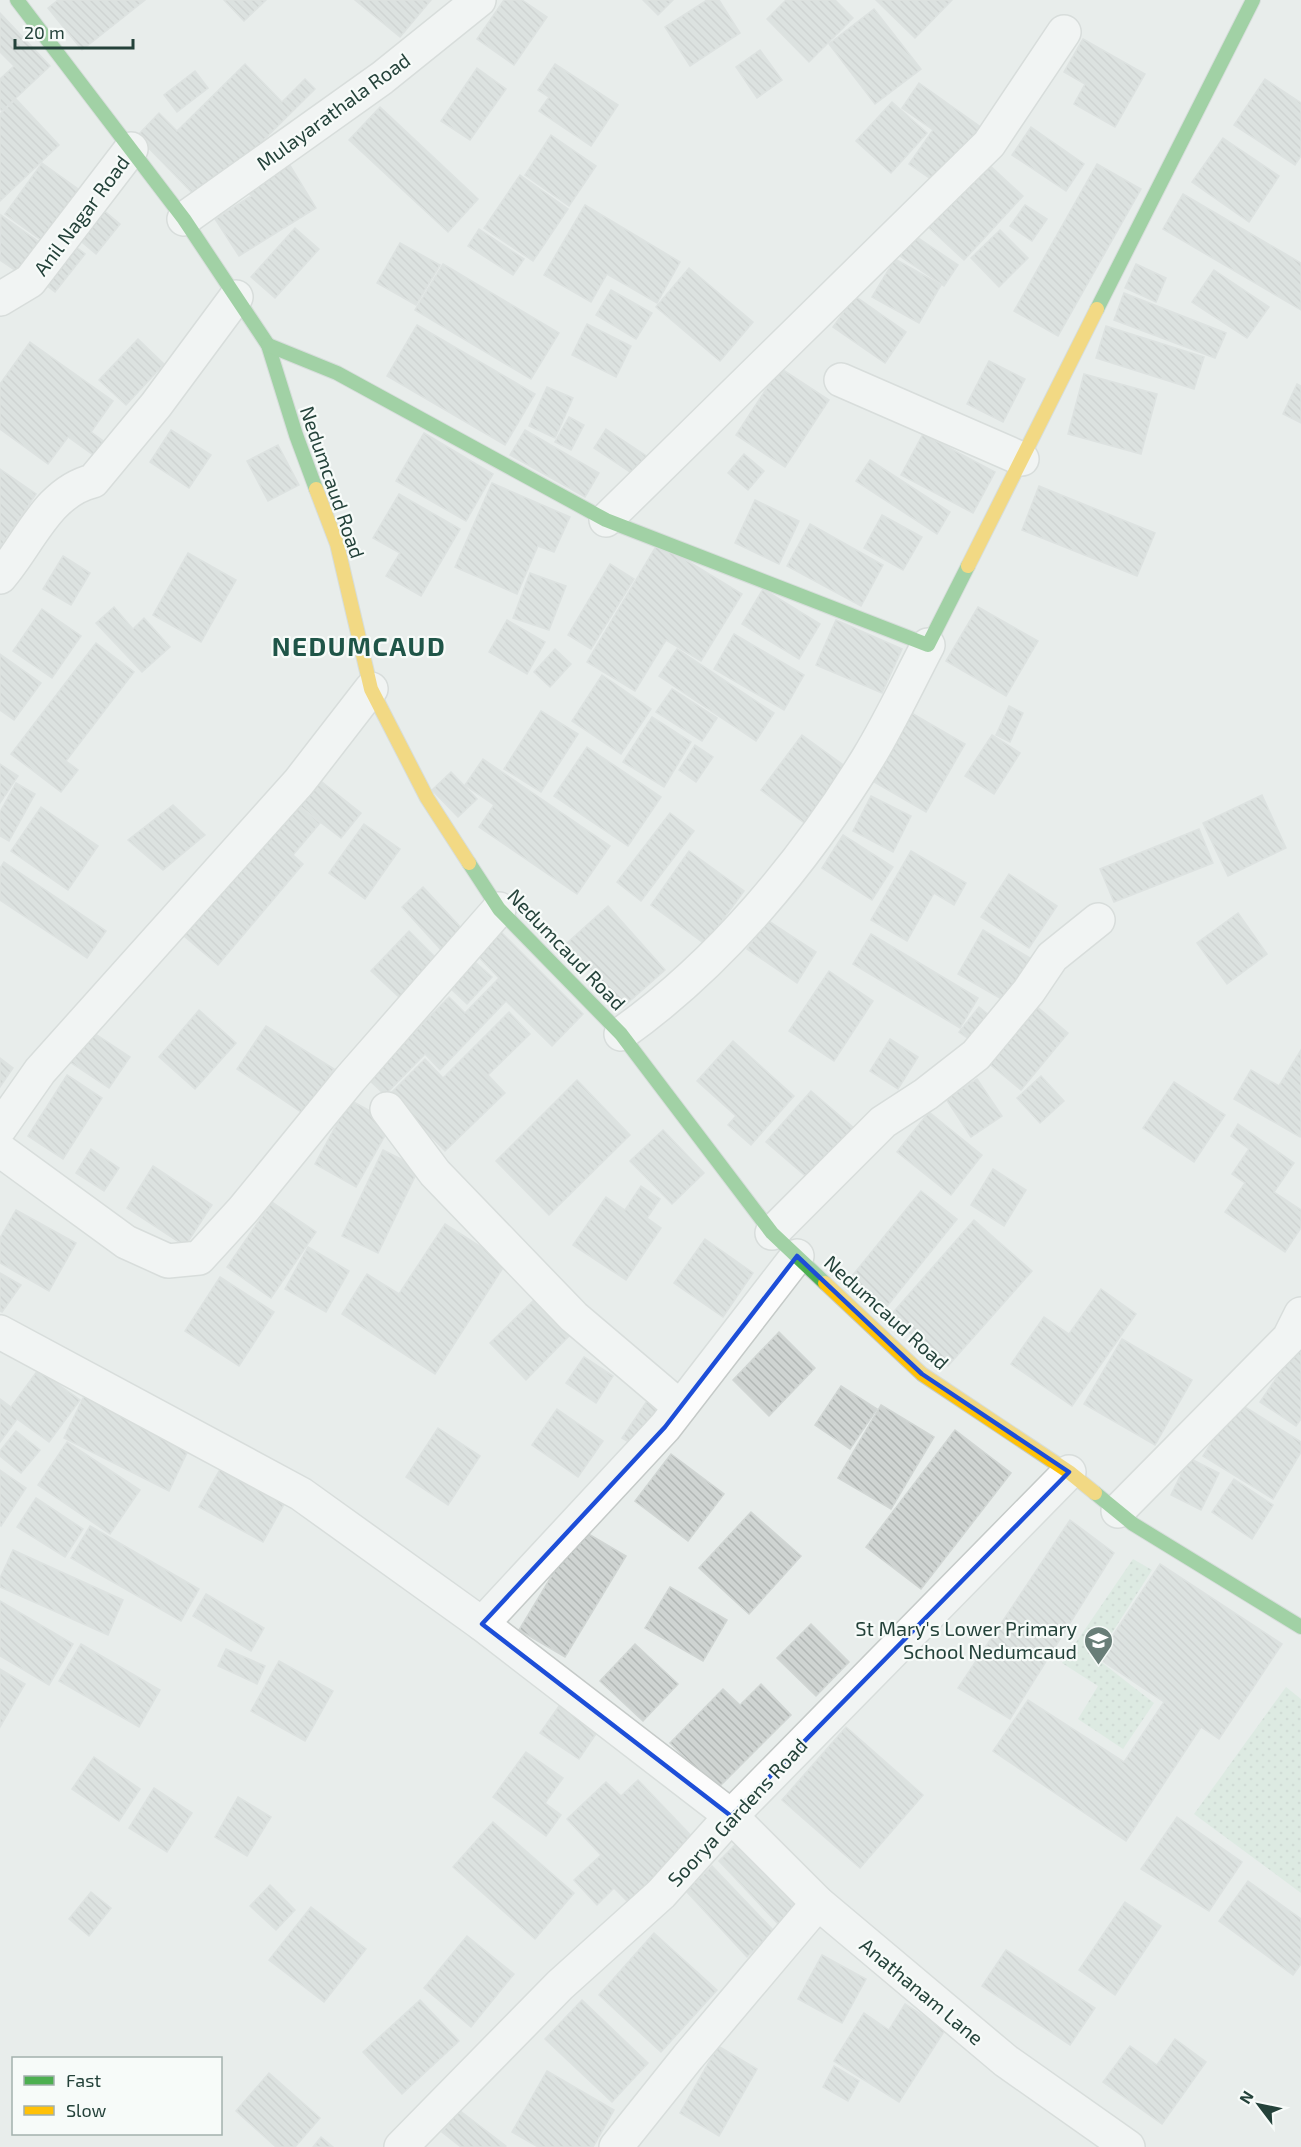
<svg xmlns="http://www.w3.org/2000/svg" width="1301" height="2147" font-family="'Exo 2',sans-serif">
	<defs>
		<pattern id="park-dots" width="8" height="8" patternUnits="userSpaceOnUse" patternTransform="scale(1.5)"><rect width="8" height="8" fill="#d1e6d8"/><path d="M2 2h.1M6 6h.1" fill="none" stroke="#b3c6ba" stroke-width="1.8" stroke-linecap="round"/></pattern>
		<pattern id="building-back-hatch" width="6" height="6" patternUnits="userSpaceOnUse" patternTransform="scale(1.5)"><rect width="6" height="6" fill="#cfd4d2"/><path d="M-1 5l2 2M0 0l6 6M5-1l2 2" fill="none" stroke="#b2b7b5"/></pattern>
	</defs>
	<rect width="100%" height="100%" fill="#e8edeb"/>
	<g fill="url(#park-dots)">
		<polygon points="1133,1559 1152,1570 1096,1658 1154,1703 1123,1749 1078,1719 1098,1686 1062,1663"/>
		<polygon points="1286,1687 1301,1699 1301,1893 1194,1814"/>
	</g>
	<g fill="url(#building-back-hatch)" stroke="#d1d6d4" stroke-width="1.5">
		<polygon points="58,0 145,0 82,50 48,8"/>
		<polygon points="224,0 266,0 244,21"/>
		<polygon points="355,0 431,0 400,37"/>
		<polygon points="504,0 522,0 547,17 514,65 477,39"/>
		<polygon points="643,0 673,0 658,15"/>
		<polygon points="707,0 719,0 740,33 690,66 665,27"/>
		<polygon points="786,0 835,0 853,18 809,62 767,19"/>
		<polygon points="876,0 952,0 915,38"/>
		<polygon points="874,9 921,69 875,104 829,44"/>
		<polygon points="0,13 50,66 2,111 0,109 0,79 14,66 0,52"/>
		<polygon points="1083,39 1145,74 1115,127 1074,104 1085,84 1064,72"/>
		<polygon points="760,50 782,80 757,98 736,67"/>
		<polygon points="245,64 282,102 305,79 315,89 201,202 137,136 159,113 177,131"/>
		<polygon points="555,64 618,105 591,146 539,111 549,97 538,90"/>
		<polygon points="477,68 506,89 470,140 441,121"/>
		<polygon points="195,71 208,88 177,112 164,95"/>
		<polygon points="1265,79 1301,103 1301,156 1295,165 1234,125"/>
		<polygon points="919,83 982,128 941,186 909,164 933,130 902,108"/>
		<polygon points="16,99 59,145 0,201 0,114"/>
		<polygon points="892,102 927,133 891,173 856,141"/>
		<polygon points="380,107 478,199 448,232 349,140"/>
		<polygon points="1031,127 1084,164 1066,191 1012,155"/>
		<polygon points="551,135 596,166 569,206 525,175"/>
		<polygon points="1223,138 1279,176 1249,222 1192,182"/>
		<polygon points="286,159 316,208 239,256 215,219 251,196 245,186"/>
		<polygon points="985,161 1023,196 964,260 926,225"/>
		<polygon points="42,163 85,194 48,245 5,214"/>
		<polygon points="1097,164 1141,189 1058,336 1014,311"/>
		<polygon points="520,175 568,209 533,261 484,228"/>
		<polygon points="1183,194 1301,263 1301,310 1163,229"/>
		<polygon points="95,203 120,224 96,254 71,233"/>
		<polygon points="585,205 680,262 657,303 607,274 591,302 544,275"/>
		<polygon points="1025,205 1047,219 1032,241 1010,226"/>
		<polygon points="1,215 46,247 25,277 0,260"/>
		<polygon points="295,228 319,249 275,298 251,277"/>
		<polygon points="479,229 524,259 513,275 468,246"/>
		<polygon points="1000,230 1028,258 999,287 971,258"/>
		<polygon points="911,233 958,265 944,286 897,254"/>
		<polygon points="67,240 85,254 55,292 37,278"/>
		<polygon points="400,243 440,265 416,305 377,283"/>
		<polygon points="895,259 941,285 919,323 872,297"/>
		<polygon points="443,264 559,333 531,379 415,310"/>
		<polygon points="1136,264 1166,278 1156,302 1125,288"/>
		<polygon points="689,268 753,322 720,361 656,307"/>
		<polygon points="1214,270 1269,307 1247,338 1192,302"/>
		<polygon points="611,290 652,313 636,339 596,315"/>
		<polygon points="1124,293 1226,333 1215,358 1114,320"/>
		<polygon points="855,296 906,332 885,363 833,327"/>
		<polygon points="587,324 631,346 616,377 572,355"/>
		<polygon points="417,325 535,394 505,445 387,376"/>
		<polygon points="1106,326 1204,357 1194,389 1096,358"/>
		<polygon points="138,339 164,364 126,405 99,380"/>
		<polygon points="30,342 113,401 91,432 106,443 96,457 68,437 48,464 0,429 0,384"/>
		<polygon points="989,361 1025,379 1003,422 967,404"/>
		<polygon points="780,368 829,400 785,467 736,435"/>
		<polygon points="1084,374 1157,394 1141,454 1068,434"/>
		<polygon points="1297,384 1301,386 1301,423 1283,414"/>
		<polygon points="547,387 573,398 555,438 529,426"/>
		<polygon points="569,417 584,425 571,450 555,442"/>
		<polygon points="606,429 657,463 645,482 594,448"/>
		<polygon points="171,430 211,455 189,488 150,462"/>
		<polygon points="525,430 599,473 585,497 510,455"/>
		<polygon points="424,433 493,474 466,521 396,481"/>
		<polygon points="923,434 995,472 973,513 901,475"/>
		<polygon points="278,445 299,485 268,501 247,461"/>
		<polygon points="744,454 764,471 748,490 728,473"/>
		<polygon points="870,460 950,512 937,534 856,481"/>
		<polygon points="0,469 36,494 0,548"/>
		<polygon points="492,483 570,517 554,552 538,546 517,594 455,567"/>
		<polygon points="1039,486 1155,533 1137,576 1022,530"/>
		<polygon points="399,494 460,529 421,596 386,576 400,553 373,538"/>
		<polygon points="755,500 799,521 779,564 735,543"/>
		<polygon points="882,515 922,537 903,570 864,548"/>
		<polygon points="810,524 883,565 861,606 787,566"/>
		<polygon points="658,543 742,594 701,661 666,640 635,691 587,662"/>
		<polygon points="188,553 236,580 201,642 153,615"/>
		<polygon points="63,556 90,573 71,605 43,589"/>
		<polygon points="610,564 634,579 591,649 568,635"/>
		<polygon points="530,573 566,586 549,630 513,618"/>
		<polygon points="763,589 820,624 799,659 742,624"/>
		<polygon points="114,607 133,629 144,618 170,647 142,672 96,623"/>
		<polygon points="978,607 1038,641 1006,696 946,661"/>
		<polygon points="42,609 81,636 52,678 13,651"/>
		<polygon points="507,620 545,642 527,674 489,652"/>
		<polygon points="836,620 902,649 882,693 816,665"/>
		<polygon points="734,634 804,675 784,710 714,669"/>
		<polygon points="96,643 134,672 66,761 78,770 61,792 11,754"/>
		<polygon points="555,649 571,664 550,687 534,672"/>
		<polygon points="677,649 774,713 756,741 659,676"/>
		<polygon points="0,654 41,683 14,720 0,710"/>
		<polygon points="602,675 651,709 621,754 572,721"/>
		<polygon points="672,689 717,718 702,741 656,712"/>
		<polygon points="1009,706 1023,713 1010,742 996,735"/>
		<polygon points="541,711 578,734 541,792 504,769"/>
		<polygon points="908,711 965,744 926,812 869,779"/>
		<polygon points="652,717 691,742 664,787 623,762"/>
		<polygon points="802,735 853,772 811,828 761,790"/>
		<polygon points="992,735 1020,753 994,794 965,776"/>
		<polygon points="695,745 713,757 696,782 679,770"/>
		<polygon points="587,747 661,797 628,846 554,796"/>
		<polygon points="483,759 610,846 577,894 479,827 494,805 465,785"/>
		<polygon points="0,764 18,776 0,803"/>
		<polygon points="451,772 477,799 458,817 432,790"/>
		<polygon points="317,778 361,813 341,838 297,804"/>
		<polygon points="16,783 35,794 9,841 0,836 0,812"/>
		<polygon points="1262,795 1286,848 1228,876 1203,823"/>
		<polygon points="871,796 911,816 893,852 853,831"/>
		<polygon points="291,799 320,823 293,855 303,864 218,965 178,931"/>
		<polygon points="173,805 205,835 163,870 128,840"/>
		<polygon points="41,807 98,846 68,890 11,851"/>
		<polygon points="670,813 694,831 641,901 617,882"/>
		<polygon points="364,824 400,849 365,899 329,873"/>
		<polygon points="1199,829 1213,863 1114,902 1100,869"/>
		<polygon points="843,835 893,867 872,900 822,868"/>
		<polygon points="689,851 744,891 705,944 651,905"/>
		<polygon points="911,851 966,883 954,905 934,893 907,941 871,920"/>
		<polygon points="4,862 106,931 87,958 0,900 0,868"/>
		<polygon points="1009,874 1057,906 1029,948 981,917"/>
		<polygon points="423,887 464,931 442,951 402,907"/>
		<polygon points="608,906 665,970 623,1007 567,943"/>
		<polygon points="1238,913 1267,954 1227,984 1197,943"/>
		<polygon points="767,920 816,952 797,983 747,949"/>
		<polygon points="497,928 583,1014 552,1046 506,1001 440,1070 425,1054 385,1095 368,1079 449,997 465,1013 499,978 474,952"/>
		<polygon points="983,930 1035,961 1010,1004 958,974"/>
		<polygon points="409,931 437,959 400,998 371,971"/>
		<polygon points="871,934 978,998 960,1028 853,964"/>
		<polygon points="474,961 492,977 467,1004 450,988"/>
		<polygon points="829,971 873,1001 834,1061 789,1031"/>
		<polygon points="1035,1005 1068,1033 1021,1090 987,1062"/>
		<polygon points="979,1007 995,1020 976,1044 959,1032"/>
		<polygon points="199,1010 236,1043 195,1089 159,1057"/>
		<polygon points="509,1012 530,1034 488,1075 505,1093 445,1151 390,1094 425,1059 443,1078"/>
		<polygon points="266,1026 334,1069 304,1114 237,1069"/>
		<polygon points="88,1029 130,1057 109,1088 67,1060"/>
		<polygon points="890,1039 918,1057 898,1089 870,1071"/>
		<polygon points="733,1041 794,1096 751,1145 728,1125 736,1116 697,1081"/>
		<polygon points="1301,1050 1301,1135 1300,1137 1234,1099 1251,1070 1279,1086"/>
		<polygon points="0,1058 13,1068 0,1087"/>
		<polygon points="67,1075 102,1098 63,1159 28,1136"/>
		<polygon points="1041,1076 1064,1101 1040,1123 1017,1098"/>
		<polygon points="977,1079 1002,1116 971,1137 946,1099"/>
		<polygon points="577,1080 630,1135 549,1215 496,1161"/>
		<polygon points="1174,1082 1225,1115 1194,1162 1143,1128"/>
		<polygon points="811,1091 854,1128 809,1179 766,1142"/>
		<polygon points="350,1100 392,1123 356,1187 315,1164"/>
		<polygon points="929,1112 982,1155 951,1195 897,1152"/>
		<polygon points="1238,1124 1294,1163 1274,1192 1301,1210 1301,1228 1285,1252 1225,1212 1245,1183 1232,1174 1249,1149 1231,1136"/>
		<polygon points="663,1130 704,1173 672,1204 630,1161"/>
		<polygon points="91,1149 119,1168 104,1191 76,1173"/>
		<polygon points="383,1150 419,1168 378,1253 342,1236"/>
		<polygon points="153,1166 212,1205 185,1246 127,1208"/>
		<polygon points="993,1169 1026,1190 1004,1226 971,1205"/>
		<polygon points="641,1186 660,1199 647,1218 661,1228 626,1280 573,1245 606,1197 625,1210"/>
		<polygon points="921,1191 957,1219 884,1310 848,1281"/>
		<polygon points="272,1202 316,1232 271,1298 227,1267"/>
		<polygon points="16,1210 76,1243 49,1291 0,1263 0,1238"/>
		<polygon points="974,1220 1032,1271 948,1366 890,1316"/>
		<polygon points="445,1224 506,1263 435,1374 342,1314 367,1274 399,1294"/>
		<polygon points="705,1239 753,1273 723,1317 674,1283"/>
		<polygon points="308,1247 349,1271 326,1312 285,1289"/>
		<polygon points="0,1273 21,1285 2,1312 0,1311"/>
		<polygon points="220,1277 274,1312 239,1366 185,1331"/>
		<polygon points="1101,1289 1136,1314 1072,1406 1011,1364 1044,1317 1069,1334"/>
		<polygon points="536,1298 572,1333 526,1380 490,1343"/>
		<polygon points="779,1332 815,1368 769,1416 733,1380"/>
		<polygon points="1122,1339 1192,1380 1155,1445 1084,1404"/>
		<polygon points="1296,1349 1301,1352 1301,1419 1296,1426 1260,1402"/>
		<polygon points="584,1357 613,1376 596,1403 566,1383"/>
		<polygon points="38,1370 80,1400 49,1442 17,1419 0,1442 0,1399 11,1407"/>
		<polygon points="841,1386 877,1409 850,1449 815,1425"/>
		<polygon points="86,1392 192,1442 169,1491 64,1438"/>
		<polygon points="651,1395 670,1409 642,1450 622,1438"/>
		<polygon points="1237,1402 1301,1442 1301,1452 1273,1499 1203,1456"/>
		<polygon points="881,1405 934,1437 891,1509 838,1478"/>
		<polygon points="557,1409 603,1441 578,1477 532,1445"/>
		<polygon points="438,1428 480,1456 448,1505 406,1477"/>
		<polygon points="955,1430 1011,1473 921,1589 866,1547"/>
		<polygon points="16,1431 40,1450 21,1473 0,1456 0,1451"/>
		<polygon points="67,1442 140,1490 110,1534 38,1485"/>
		<polygon points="671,1454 724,1494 688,1541 635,1501"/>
		<polygon points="1189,1458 1219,1473 1201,1510 1171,1495"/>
		<polygon points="223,1464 287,1499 263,1542 199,1507"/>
		<polygon points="0,1470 26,1488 1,1526 0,1525"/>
		<polygon points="1234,1479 1273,1505 1252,1539 1212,1512"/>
		<polygon points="36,1498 83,1529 65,1557 17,1527"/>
		<polygon points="751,1512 801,1556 749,1614 699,1568"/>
		<polygon points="1070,1520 1114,1553 1010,1719 958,1688"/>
		<polygon points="90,1526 199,1589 181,1621 71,1558"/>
		<polygon points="580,1529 626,1556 565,1657 519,1630"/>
		<polygon points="13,1550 123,1600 108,1635 0,1587 0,1578"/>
		<polygon points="1160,1564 1282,1644 1219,1739 1201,1727 1126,1841 993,1751 1028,1700 1124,1762 1164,1702 1098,1658"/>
		<polygon points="670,1587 727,1620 703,1661 645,1628"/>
		<polygon points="206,1594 264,1628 251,1651 193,1616"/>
		<polygon points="0,1601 73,1644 49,1685 0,1656"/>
		<polygon points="811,1624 849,1662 816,1696 777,1658"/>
		<polygon points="81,1644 160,1690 139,1727 59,1681"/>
		<polygon points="635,1644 678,1684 643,1721 600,1681"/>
		<polygon points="226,1649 265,1666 257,1684 218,1666"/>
		<polygon points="279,1661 333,1691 305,1741 251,1711"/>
		<polygon points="0,1669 25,1684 0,1727"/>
		<polygon points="761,1684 791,1715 717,1789 670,1743 723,1689 740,1705"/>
		<polygon points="564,1699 602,1725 579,1759 540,1733"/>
		<polygon points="846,1727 923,1795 860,1868 782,1800"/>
		<polygon points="526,1752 563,1778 545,1803 561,1815 546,1836 493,1797"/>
		<polygon points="94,1757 140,1789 119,1821 72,1789"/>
		<polygon points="638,1780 700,1845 634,1908 614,1888 597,1905 574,1880 601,1855 567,1819 606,1782 621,1796"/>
		<polygon points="154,1788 192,1813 167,1852 129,1828"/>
		<polygon points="238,1797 271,1817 247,1856 215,1837"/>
		<polygon points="1177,1817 1242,1862 1209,1911 1141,1869"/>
		<polygon points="493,1822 574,1893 535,1939 453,1867"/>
		<polygon points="745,1835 806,1901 780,1926 719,1861"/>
		<polygon points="712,1866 774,1931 747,1957 686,1891"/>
		<polygon points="1248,1881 1301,1919 1301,1964 1293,1975 1219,1921"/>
		<polygon points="270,1885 295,1910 276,1930 250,1906"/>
		<polygon points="91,1892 111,1908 89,1936 69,1919"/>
		<polygon points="1125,1902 1161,1926 1115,1995 1079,1970"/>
		<polygon points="311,1907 366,1949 324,2002 269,1960"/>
		<polygon points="654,1933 717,1990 661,2052 599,1995"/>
		<polygon points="467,1936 514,1974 471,2027 424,1988"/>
		<polygon points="1006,1950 1095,2008 1070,2045 982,1986"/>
		<polygon points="822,1955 866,1979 842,2023 798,1999"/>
		<polygon points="420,2000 459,2041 402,2094 363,2052"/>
		<polygon points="582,2000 648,2063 612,2102 545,2039"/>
		<polygon points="905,2004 945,2030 899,2102 834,2061 864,2013 889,2030"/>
		<polygon points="1175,2039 1206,2062 1162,2124 1103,2082 1130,2046 1157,2065"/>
		<polygon points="718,2046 757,2069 719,2136 680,2113"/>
		<polygon points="834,2066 859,2081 848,2101 823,2087"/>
		<polygon points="547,2071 614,2110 593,2147 538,2147 512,2132"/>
		<polygon points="269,2073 320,2118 295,2147 276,2147 236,2111"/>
		<polygon points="459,2110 506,2146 505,2147 461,2147 442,2132"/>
		<polygon points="321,2137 333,2147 313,2147"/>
	</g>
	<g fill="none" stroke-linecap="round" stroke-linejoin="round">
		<defs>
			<g id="street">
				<polyline points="184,219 382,78 479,0"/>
				<polyline points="0,299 30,281 131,149"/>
				<polyline points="841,380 1022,459"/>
				<polyline points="606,520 989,144 1064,32"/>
				<path d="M0,577C29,544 47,492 93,481L156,405L236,297"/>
				<path d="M621,1034C720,964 805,861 868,758C890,722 908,683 928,645"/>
				<polyline points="387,1109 435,1173 574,1317 680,1407"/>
				<polyline points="0,1128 40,1071 299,782 371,689"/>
				<polyline points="0,1150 126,1242 168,1261 199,1258 243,1210 350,1079 499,909"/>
				<polyline points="772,1233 883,1122 926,1094 976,1055 1029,991 1052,957 1098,920"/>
				<polyline points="0,1332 301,1494 482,1624 731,1816 818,1903 1006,2061 1128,2147"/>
				<polyline points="1118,1511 1289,1338 1301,1314"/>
				<polyline points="482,1624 665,1427 797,1256"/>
				<polyline points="401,2147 560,1985 661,1894 731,1816 1069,1472"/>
				<polyline points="616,2147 688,2057 818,1903"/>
			</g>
			<g id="fast">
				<polyline points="17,0 184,219 268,345 296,435 316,489"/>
				<polyline points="1097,309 1253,0"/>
				<polyline points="268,345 337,373 606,520 928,645 968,566"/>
				<polyline points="469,863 499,909 621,1034 772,1233 825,1283"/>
				<polyline points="1095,1493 1133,1524 1301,1627"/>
			</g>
			<g id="slow">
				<polyline points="316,489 337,544 371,689 427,798 469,863"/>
				<polyline points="968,566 1097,309"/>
				<polyline points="825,1283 922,1374 1069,1472 1095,1493"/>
			</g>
		</defs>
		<use href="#street" stroke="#c5cac8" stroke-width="36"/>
		<use href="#fast" stroke="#c3cbc8" stroke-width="16"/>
		<use href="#slow" stroke="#c3cbc8" stroke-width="16"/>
		<use href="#street" stroke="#fcfcfc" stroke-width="33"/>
		<use href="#fast" stroke="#4caf50" stroke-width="14"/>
		<use href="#slow" stroke="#ffc107" stroke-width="14"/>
	</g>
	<path d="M0 0H1301V2147H0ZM797,1256L922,1374L1069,1472L731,1816L482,1624L665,1427Z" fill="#e8edeb" fill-opacity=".55" fill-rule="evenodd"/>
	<path fill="none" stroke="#1d4ed8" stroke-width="4.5" stroke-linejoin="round" d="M797,1256L922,1374L1069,1472L731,1816L482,1624L665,1427Z"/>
	<defs>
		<symbol id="school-pin" viewBox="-11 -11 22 30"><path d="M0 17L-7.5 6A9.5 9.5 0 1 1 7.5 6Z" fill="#697e78" stroke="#f7fbf9"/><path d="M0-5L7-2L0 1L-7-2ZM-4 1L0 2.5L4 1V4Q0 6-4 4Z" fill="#fff"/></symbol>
	</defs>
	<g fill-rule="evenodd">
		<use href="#school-pin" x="1082" y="1624" width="33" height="45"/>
	</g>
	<g text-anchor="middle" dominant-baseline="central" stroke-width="4.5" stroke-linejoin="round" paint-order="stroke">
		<g font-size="20" fill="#24423a" stroke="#f7fbf9">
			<text transform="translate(333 111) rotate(-36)">Mulayarathala Road</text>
			<text transform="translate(81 215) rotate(-53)">Anil Nagar Road</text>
			<text transform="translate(333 482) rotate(71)">Nedumcaud Road</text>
			<text transform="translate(567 949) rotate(46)">Nedumcaud Road</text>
			<text transform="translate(887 1312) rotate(42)">Nedumcaud Road</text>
			<text transform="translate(737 1812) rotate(-47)">Soorya Gardens Road</text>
			<text transform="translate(922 1991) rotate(40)">Anathanam Lane</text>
		</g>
		<g font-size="20" fill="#24423a" stroke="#f7fbf9" text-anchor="end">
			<text x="1077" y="1628">St Mary's Lower Primary<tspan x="1077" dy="23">School Nedumcaud</tspan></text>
		</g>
		<g font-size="26" font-weight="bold" letter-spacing="1.5" fill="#1f5548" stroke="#f7fbf9">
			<text x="359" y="645">NEDUMCAUD</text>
		</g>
	</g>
	<rect x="12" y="2057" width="210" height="78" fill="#f7fbf9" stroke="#a3b1ad" stroke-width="1.5"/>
	<rect x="24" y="2076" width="30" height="9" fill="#4caf50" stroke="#a3b1ad" stroke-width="1.5"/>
	<text x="66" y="2087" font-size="18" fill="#24423a">Fast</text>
	<rect x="24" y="2106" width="30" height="9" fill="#ffc107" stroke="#a3b1ad" stroke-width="1.5"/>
	<text x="66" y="2117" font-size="18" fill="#24423a">Slow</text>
	<g transform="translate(1259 2105) rotate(302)" stroke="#f7fbf9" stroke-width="4.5" paint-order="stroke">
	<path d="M0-4.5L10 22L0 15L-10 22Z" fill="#24423a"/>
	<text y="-9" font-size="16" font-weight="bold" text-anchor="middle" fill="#24423a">N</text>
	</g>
	<path d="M15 39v9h118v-9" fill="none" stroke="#24423a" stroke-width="3"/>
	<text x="24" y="39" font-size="18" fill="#24423a" stroke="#f7fbf9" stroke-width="4.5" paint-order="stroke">20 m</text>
</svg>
